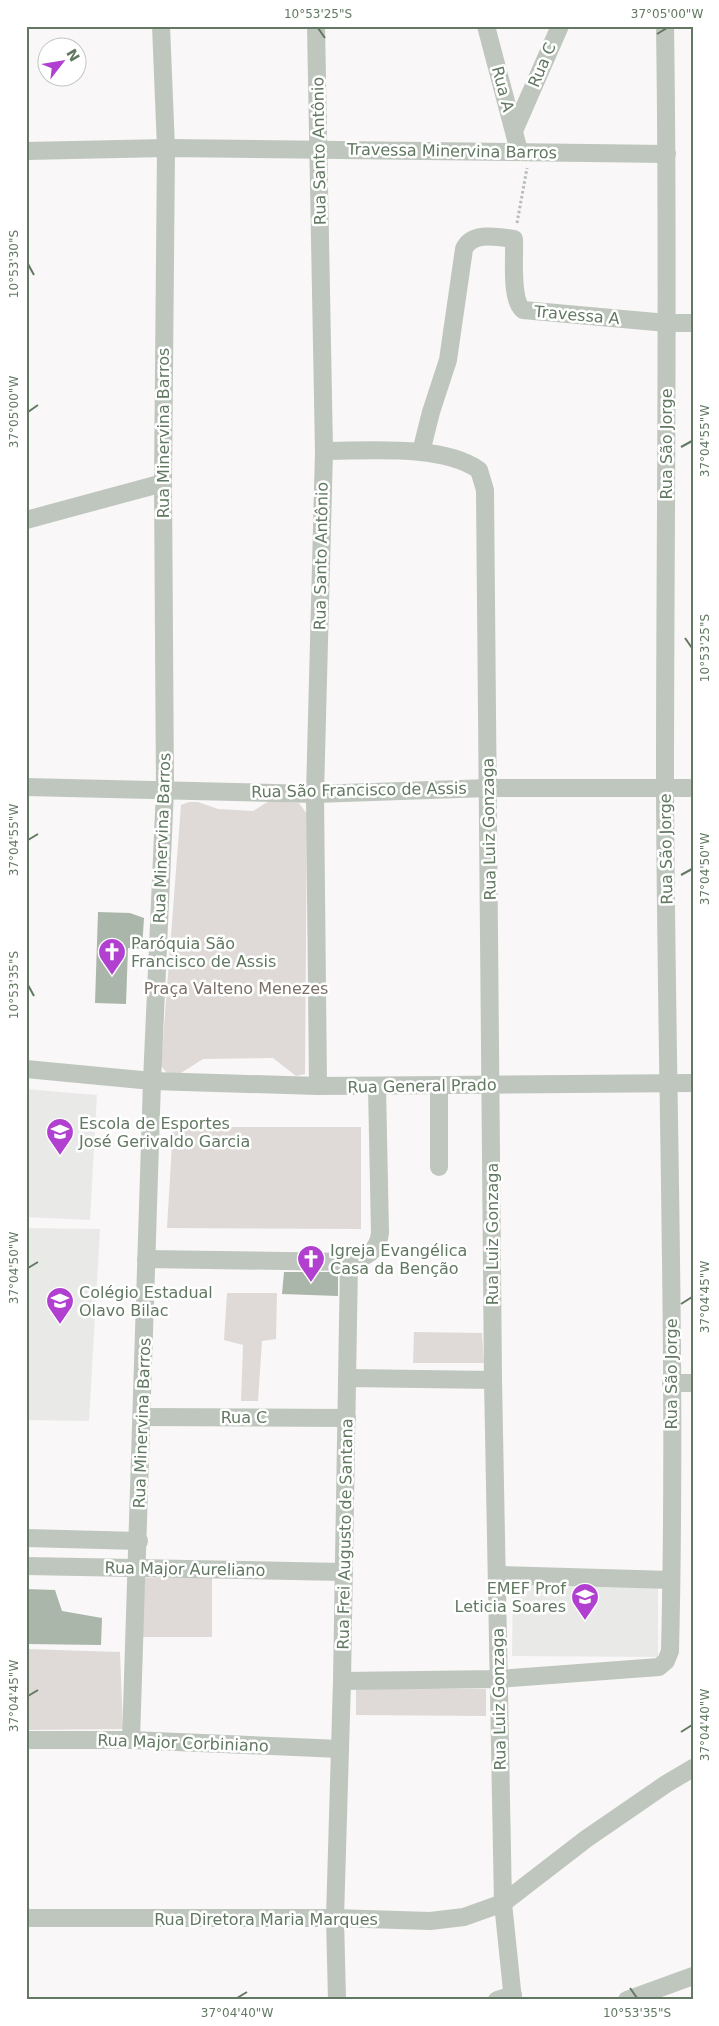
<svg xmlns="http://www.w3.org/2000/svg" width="719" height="2026" font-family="'DejaVu Sans',sans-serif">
	<rect width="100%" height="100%" fill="#f9f7f7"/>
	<g fill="#e9eae8">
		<polygon points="26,1089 97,1095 90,1220 26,1217"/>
		<polygon points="26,1228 100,1229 89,1421 26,1420"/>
		<polygon points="513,1584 658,1586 658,1657 512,1656"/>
	</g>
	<g fill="#dfdad8">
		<polygon points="269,801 299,803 307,814 305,1074 296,1076 273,1058 203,1059 181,1073 167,1073 161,1066 181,805 189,802 198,802 218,809 253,811"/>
		<polygon points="173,1127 361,1127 361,1229 167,1228"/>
		<polygon points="227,1293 277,1293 276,1339 262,1341 258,1401 241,1401 243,1345 224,1340"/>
		<polygon points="414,1332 482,1333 484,1363 413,1363"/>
		<polygon points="212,1577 212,1637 141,1637 145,1578"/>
		<polygon points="26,1649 120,1652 123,1729 26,1730"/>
		<polygon points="356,1688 486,1689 486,1716 356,1715"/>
	</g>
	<g fill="#aab6aa">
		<polygon points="98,912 130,913 144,918 142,949 128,948 126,1004 95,1003"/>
		<polygon points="284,1272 338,1272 338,1296 282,1294"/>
		<polygon points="26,1589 55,1590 62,1611 102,1618 101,1645 26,1644"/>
	</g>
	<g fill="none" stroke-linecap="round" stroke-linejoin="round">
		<polyline stroke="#b7bdb7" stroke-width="3" stroke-dasharray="2.5 2.5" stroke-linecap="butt" points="517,223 527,168"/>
		<g stroke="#bec6be" stroke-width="18">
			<polyline points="316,26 324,451 315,794 318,1086"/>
			<polyline points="486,26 519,151"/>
			<polyline points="514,131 560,26"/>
			<polyline points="26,151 166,148 667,154"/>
			<path d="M324,451C368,451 442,444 479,470L485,490L493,1380L503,1903L513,2000"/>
			<path d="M421,452L431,412L448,360L464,249C472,231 498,237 514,239C515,256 510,299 523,310L667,323H693"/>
			<polyline points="26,520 163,483"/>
			<polyline points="26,787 315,794 488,788 693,788"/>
			<polyline points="26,1069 152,1081 318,1086 693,1083"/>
			<polyline points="439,1086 439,1167"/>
			<path d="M146,1259L349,1262C366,1257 378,1252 380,1233L377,1087"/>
			<polyline points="348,1378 493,1380"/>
			<polyline points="671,1383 693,1383"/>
			<polyline points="142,1417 347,1418"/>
			<polyline points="26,1538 139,1541"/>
			<polyline points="26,1566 344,1572"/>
			<polyline points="497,1575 671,1580"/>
			<path d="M342,1681L499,1679L659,1667L666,1661L670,1651C677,1362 666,1074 665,785C665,532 669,279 665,26"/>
			<polyline points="26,1740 131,1740 340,1749"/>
			<polyline points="131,1740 152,1081 165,790 163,483 166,148 161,26"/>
			<polyline points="26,1918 335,1918 430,1921 464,1917 503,1903 586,1839 666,1784 693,1768"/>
			<polyline points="337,2000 335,1918 342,1681 349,1262"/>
			<polyline points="497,2000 513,1995"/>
			<polyline points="627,2000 693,1976"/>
		</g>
	</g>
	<path fill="none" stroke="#627862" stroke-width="2" d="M318,28L325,38M657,34L667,28M28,264L34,275M28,412L38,405M681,447L692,441M685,638L692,648M28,840L38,834M681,875L692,869M28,985L34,996M28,1268L38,1262M681,1304L692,1297M28,1696L38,1690M681,1732L692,1725M630,1988L637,1998M237,1998L247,1992"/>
	<defs>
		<symbol id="church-pin" viewBox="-11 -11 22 30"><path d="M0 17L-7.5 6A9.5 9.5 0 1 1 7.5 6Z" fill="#b13fd0" stroke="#fff"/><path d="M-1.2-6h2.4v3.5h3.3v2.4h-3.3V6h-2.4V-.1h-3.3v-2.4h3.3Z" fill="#fff"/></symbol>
		<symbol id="school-pin" viewBox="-11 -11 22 30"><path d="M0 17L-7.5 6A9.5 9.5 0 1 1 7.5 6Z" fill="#b13fd0" stroke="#fff"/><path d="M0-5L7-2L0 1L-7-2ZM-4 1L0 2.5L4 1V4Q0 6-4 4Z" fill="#fff"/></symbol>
	</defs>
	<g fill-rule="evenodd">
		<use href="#church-pin" x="96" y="936" width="32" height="43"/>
		<use href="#school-pin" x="44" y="1116" width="32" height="43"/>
		<use href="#church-pin" x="295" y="1243" width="32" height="43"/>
		<use href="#school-pin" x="44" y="1285" width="32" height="43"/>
		<use href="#school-pin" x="569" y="1581" width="32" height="43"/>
	</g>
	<g text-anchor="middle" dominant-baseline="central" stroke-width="5" stroke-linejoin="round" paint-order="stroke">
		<g font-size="16" fill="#627862" stroke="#fff">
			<text transform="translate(542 65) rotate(-67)">Rua C</text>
			<text transform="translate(503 89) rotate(75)">Rua A</text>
			<text transform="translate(319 151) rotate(-91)">Rua Santo Antônio</text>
			<text transform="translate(452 151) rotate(1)">Travessa Minervina Barros</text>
			<text transform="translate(577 315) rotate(5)">Travessa A</text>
			<text transform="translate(163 433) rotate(-90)">Rua Minervina Barros</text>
			<text transform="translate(666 444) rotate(-90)">Rua São Jorge</text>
			<text transform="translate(321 556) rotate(-89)">Rua Santo Antônio</text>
			<text transform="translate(359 790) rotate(-1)">Rua São Francisco de Assis</text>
			<text transform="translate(489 829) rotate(-91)">Rua Luiz Gonzaga</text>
			<text transform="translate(162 838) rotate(-88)">Rua Minervina Barros</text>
			<text transform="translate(666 849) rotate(-91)">Rua São Jorge</text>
			<text transform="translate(422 1086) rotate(-1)">Rua General Prado</text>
			<text transform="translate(492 1234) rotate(-90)">Rua Luiz Gonzaga</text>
			<text transform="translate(671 1374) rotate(-90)">Rua São Jorge</text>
			<text x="244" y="1417">Rua C</text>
			<text transform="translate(142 1423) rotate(-88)">Rua Minervina Barros</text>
			<text transform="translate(345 1534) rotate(-89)">Rua Frei Augusto de Santana</text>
			<text transform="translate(185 1569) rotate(1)">Rua Major Aureliano</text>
			<text transform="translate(499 1699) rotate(-91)">Rua Luiz Gonzaga</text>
			<text transform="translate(183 1743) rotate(2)">Rua Major Corbiniano</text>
			<text x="266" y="1919">Rua Diretora Maria Marques</text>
		</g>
		<g font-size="16" fill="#627862" stroke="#fff" text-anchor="start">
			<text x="131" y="943">Paróquia São<tspan x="131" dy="18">Francisco de Assis</tspan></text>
			<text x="79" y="1123">Escola de Esportes<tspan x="79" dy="18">José Gerivaldo Garcia</tspan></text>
			<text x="330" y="1250">Igreja Evangélica<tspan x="330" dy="18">Casa da Benção</tspan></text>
			<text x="79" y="1292">Colégio Estadual<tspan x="79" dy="18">Olavo Bilac</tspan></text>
			<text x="566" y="1588" text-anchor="end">EMEF Prof<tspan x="566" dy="18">Leticia Soares</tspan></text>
		</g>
		<g font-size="16" fill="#7c7069" stroke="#fff">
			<text x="236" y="988">Praça Valteno Menezes</text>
		</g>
	</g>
	<rect width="719" height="2026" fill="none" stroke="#ffffff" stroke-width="55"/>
	<g transform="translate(62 62) rotate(59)"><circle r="24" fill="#ffffff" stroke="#c0c9c0"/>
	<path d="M0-4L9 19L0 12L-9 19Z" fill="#b13fd0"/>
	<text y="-8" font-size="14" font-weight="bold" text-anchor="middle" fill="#627862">N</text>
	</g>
	<rect x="28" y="28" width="664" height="1970" fill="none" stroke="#627862" stroke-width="2"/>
	<g font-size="12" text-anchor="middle" fill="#627862">
		<text x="318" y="18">10°53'25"S</text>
		<text x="667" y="18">37°05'00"W</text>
		<text transform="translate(14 264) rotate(-90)" y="4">10°53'30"S</text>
		<text transform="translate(14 412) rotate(-90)" y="4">37°05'00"W</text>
		<text transform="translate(705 441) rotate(-90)" y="4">37°04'55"W</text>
		<text transform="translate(705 648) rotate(-90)" y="4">10°53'25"S</text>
		<text transform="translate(14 840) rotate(-90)" y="4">37°04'55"W</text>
		<text transform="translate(705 869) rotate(-90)" y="4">37°04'50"W</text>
		<text transform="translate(14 985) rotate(-90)" y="4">10°53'35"S</text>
		<text transform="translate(14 1268) rotate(-90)" y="4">37°04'50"W</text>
		<text transform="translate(705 1297) rotate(-90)" y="4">37°04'45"W</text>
		<text transform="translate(14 1696) rotate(-90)" y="4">37°04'45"W</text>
		<text transform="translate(705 1725) rotate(-90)" y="4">37°04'40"W</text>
		<text x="237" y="2017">37°04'40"W</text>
		<text x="637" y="2017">10°53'35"S</text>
	</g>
</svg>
